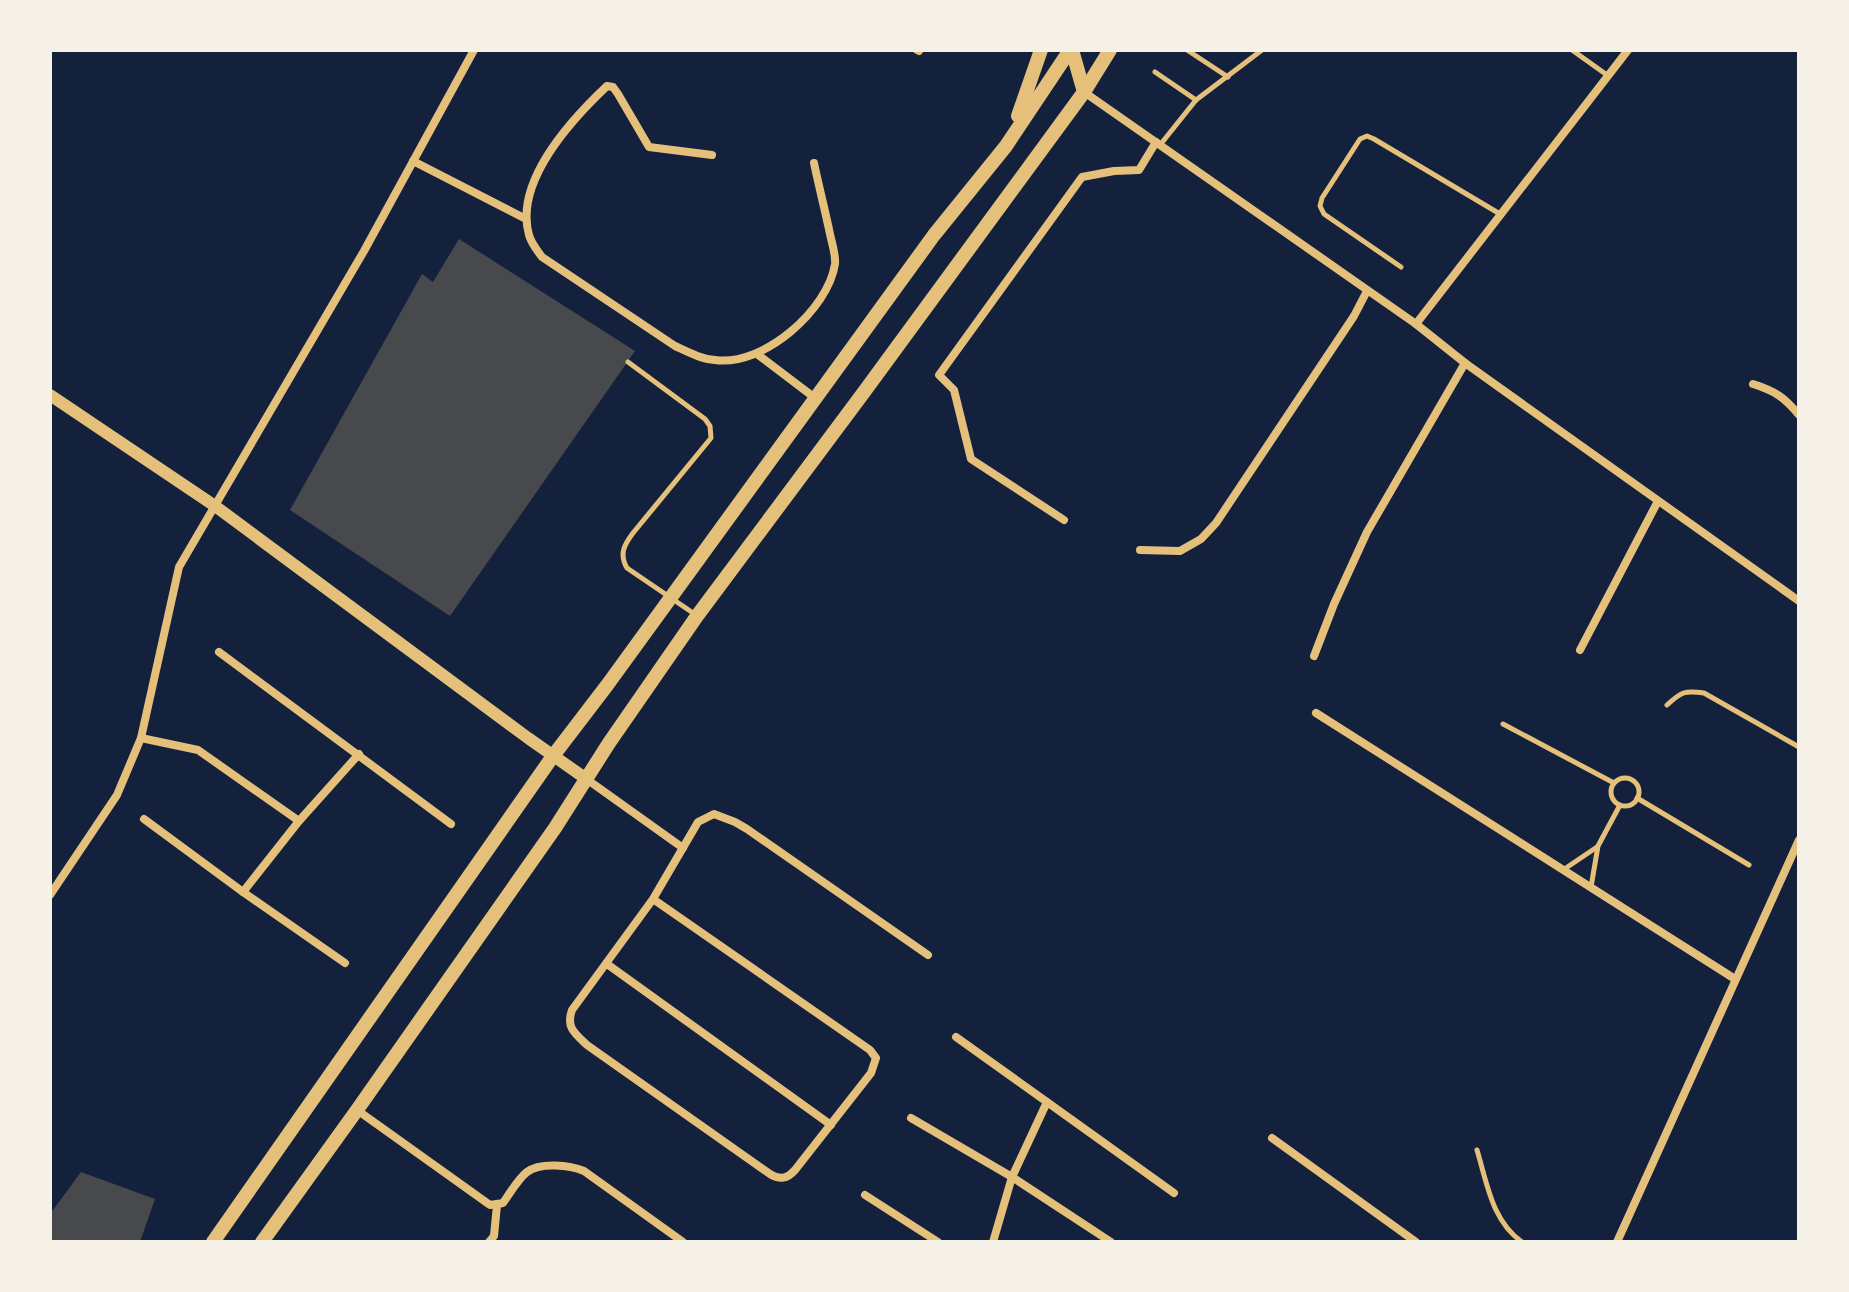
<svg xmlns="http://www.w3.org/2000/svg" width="1849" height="1292" font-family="Figtree,sans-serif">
	<rect width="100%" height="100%" fill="#14213d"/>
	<g fill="#48494c">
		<polygon points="459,239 635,351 450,616 290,510 422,274 433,282"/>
		<polygon points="81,1172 155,1199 140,1242 50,1242 50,1214"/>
	</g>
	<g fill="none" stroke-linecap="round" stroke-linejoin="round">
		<g stroke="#e5c07b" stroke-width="5">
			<polyline points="1187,50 1228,77"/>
			<polyline points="1572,50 1607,75"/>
			<polyline points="1155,72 1196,100"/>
			<polyline points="1160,145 1196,100 1262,50"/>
			<polyline points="1401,267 1324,214 1320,206 1322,198 1360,139 1367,136 1374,139 1500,214"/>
			<path d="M628,362L705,419L710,426L711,438L633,533C624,545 619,554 627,568L696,615"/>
			<path d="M1667,705C1681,692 1685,690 1704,693L1799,747"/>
			<polyline points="1503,724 1614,783"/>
			<circle cx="1625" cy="792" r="14"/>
			<polyline points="1637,798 1749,865"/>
			<polyline points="1563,870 1597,847"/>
			<polyline points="1591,887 1598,846 1620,805"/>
			<path d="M1477,1150C1487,1183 1492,1221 1522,1242"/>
		</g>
		<g stroke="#e5c07b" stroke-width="8">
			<polyline points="917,50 919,51"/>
			<polyline points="1084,92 1416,324 1465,363 1799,601"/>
			<path d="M712,155L649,147L618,94L613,87L607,86C571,120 514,182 529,235C531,243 537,250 542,257L675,346C688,352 701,359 715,360C763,367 828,310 835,264C836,255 832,244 830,234C825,210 819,187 814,163"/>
			<polyline points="413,161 526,219"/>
			<polyline points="1416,324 1628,50"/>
			<polyline points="757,354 815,398"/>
			<path d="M1753,384C1775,391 1784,397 1799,415"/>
			<polyline points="1064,520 971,459 954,390 939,375 1082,177 1114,171 1139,170 1156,142"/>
			<polyline points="1140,550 1180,551 1201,539 1216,523 1354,316 1367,291"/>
			<polyline points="1580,650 1658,501"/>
			<polyline points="219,652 451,824"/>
			<polyline points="1314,656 1334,604 1367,532 1465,363"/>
			<polyline points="1316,713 1735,979"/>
			<polyline points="141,738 198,750 299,821 359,754"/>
			<polyline points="585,778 683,848"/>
			<polyline points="144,819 243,892 345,963"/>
			<polyline points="243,892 299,821"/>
			<polyline points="50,895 117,795 141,738 179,567 364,251 474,50"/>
			<path d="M653,899L870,1050L876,1058L871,1073L795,1170C787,1179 780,1180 770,1174L587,1045C574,1033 566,1027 572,1010L653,899L698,822L714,814L735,822L747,829L928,955"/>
			<polyline points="607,964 831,1125"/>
			<polyline points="956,1037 1047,1102"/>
			<path d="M357,1110L490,1205L503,1203C510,1193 518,1179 527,1172C540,1162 570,1165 584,1171L683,1242"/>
			<polyline points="911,1118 1012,1177 1111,1242"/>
			<polyline points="1272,1138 1416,1242"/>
			<polyline points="865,1195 938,1242"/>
			<polyline points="489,1242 494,1236 497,1205"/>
			<polyline points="993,1242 1012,1177 1047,1102 1174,1193"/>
			<polyline points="1617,1242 1799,840"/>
		</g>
		<polyline stroke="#e5c07b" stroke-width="12" points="50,395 215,506 528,738 585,778"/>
		<polyline stroke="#e5c07b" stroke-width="14" points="1072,50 1084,92"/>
		<g stroke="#e5c07b" stroke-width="14">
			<polyline points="1018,116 1041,50"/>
			<polyline points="213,1242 553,756 608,684 934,235 1006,146 1070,50"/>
			<polyline points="262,1242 357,1110 555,828 609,743 697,616 864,392 1084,92 1110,50"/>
		</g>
	</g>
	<rect width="1849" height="1292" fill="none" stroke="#f6f1e7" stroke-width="104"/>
</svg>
